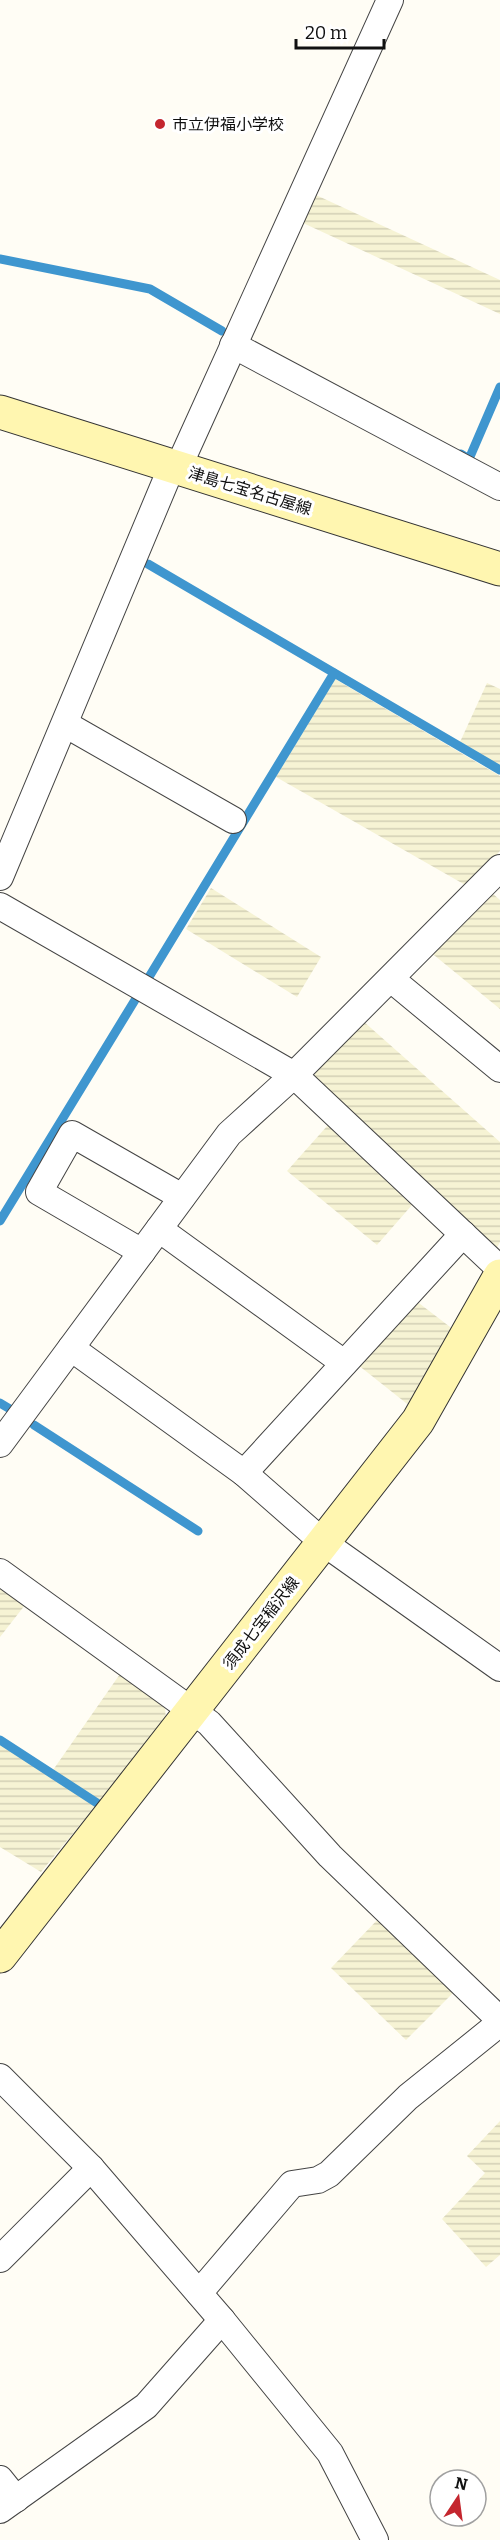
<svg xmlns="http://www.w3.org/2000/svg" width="500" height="2540" font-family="Bitter,'Noto Sans JP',serif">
	<defs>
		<pattern id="farmland-rules" width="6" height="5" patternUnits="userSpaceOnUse" patternTransform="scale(1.5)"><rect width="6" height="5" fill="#f6f3d4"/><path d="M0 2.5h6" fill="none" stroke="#d2cfb5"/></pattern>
	</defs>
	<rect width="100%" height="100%" fill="#fffdf5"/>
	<g fill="url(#farmland-rules)">
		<polygon points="316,195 500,280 500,314 303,223"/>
		<polygon points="335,679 500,776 500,851 467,886 276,777"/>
		<polygon points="487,683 500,689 500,766 460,742"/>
		<polygon points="211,888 321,957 297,997 186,929"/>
		<polygon points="492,893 500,900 500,1009 429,951"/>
		<polygon points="363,1021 500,1142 500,1242 494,1253 316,1085 314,1070"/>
		<polygon points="328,1125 412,1205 377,1245 287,1171"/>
		<polygon points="411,1297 454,1330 411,1407 353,1361"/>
		<polygon points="0,1586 25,1605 0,1637"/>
		<polygon points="120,1674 165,1706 166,1721 41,1872 0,1847 0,1736 53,1770"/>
		<polygon points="382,1915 458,1988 406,2040 331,1968"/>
		<polygon points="500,2121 500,2255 486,2267 442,2219 485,2173 467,2156"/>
	</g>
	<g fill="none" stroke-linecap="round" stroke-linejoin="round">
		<g stroke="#3f96cf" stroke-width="9">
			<polyline points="0,259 150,289 222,331"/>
			<polyline points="461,454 469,459 500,387"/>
			<polyline points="148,564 500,770"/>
			<polyline points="149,977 334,673"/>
			<polyline points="0,1221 135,1000"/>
			<polyline points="0,1403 10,1409"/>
			<polyline points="34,1425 198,1531"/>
			<polyline points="0,1740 97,1803"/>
		</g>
		<defs>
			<g id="street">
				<polyline points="233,345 500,487"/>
				<polyline points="178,468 390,0"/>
				<polyline points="65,724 233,820"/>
				<polyline points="0,877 172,466"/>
				<polyline points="0,906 294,1075 500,1269"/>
				<polyline points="391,979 500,1069"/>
				<polyline points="159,1229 344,1363"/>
				<polyline points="142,1252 39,1192 72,1134 182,1197"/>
				<polyline points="71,1348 244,1473 324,1543 500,1668"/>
				<polyline points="0,1444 229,1134 294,1075 500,868"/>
				<polyline points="244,1473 463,1234"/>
				<polyline points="0,1572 209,1723 330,1856 500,2020"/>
				<polyline points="0,2077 91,2168 222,2320 330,2453 375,2540"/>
				<polyline points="0,2259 91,2168"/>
				<polyline points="199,2293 292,2184 318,2180 329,2174 408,2097 500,2023"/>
				<polyline points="0,2479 16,2499"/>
				<polyline points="0,2510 146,2406 222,2320"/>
			</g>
			<g id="secondary">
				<polyline points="0,412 500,569"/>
				<polyline points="0,1956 418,1421 500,1276"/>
			</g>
		</defs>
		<use href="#street" stroke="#444" stroke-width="28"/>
		<use href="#secondary" stroke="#333" stroke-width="35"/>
		<use href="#street" stroke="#fff" stroke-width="26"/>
		<use href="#secondary" stroke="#fff6b0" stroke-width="33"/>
	</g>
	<circle fill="#c4262e" stroke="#fff" stroke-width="2" cx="160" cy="124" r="6"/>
	<g text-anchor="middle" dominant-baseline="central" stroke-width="6" stroke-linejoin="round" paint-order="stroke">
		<g font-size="16" fill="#111" stroke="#fff" text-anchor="start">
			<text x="172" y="124">市立伊福小学校</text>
		</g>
		<g font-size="16" fill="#111" stroke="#fff">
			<text transform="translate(250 491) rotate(17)">津島七宝名古屋線</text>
			<text transform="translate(261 1623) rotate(-52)">須成七宝稲沢線</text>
		</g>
	</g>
	<g transform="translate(458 2498) rotate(13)"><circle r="28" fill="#ffffff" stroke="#a0a0a0" stroke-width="1.5"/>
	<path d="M0-4.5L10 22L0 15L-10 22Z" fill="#c4262e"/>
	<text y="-9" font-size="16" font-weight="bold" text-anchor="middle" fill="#111111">N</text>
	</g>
	<path d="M296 39v9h88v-9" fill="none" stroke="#111111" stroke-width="3"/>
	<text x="305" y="39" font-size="18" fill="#111111" stroke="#ffffff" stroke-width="4.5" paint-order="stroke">20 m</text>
</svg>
